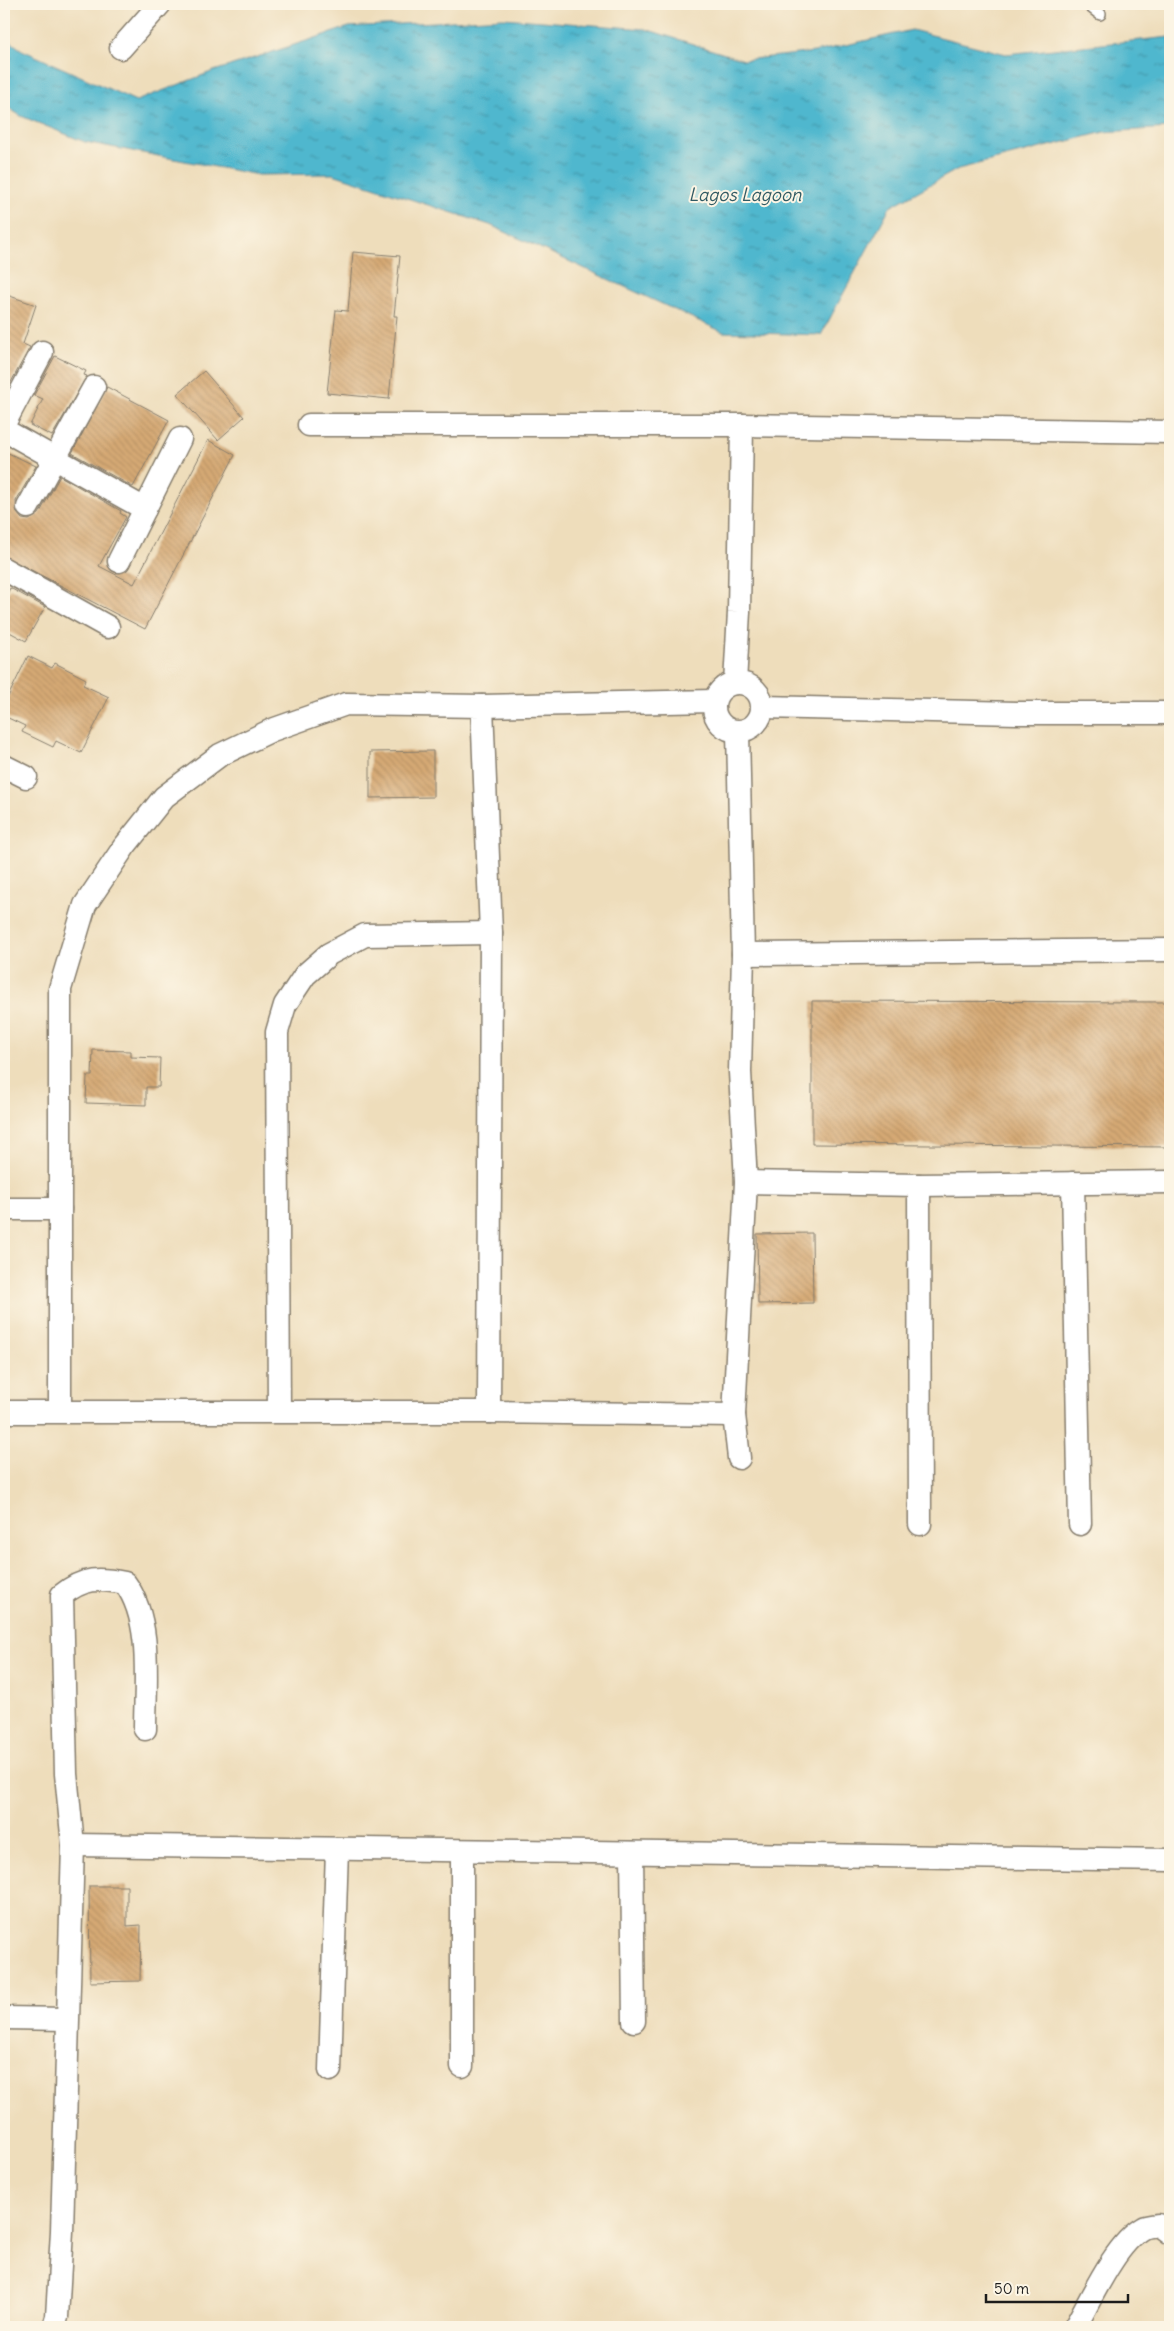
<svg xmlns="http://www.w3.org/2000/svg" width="1174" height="2331" font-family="Delius,sans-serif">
	<defs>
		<pattern id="water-ripples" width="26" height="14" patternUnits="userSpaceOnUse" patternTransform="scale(1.25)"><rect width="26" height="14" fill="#50b7ce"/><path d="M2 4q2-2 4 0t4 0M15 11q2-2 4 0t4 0" fill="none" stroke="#4294a6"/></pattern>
		<pattern id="building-back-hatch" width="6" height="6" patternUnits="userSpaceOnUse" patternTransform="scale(1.25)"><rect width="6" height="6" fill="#d5a974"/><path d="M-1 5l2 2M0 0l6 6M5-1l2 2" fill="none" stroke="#b69164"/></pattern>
	</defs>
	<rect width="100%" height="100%" fill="#fcf5e5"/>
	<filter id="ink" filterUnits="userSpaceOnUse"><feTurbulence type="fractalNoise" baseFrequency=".02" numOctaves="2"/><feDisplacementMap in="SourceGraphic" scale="10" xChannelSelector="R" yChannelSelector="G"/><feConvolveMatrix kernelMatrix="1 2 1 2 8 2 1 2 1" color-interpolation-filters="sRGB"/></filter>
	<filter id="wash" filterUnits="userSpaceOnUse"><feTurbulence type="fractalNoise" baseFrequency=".0096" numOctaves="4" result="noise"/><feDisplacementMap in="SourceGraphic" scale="20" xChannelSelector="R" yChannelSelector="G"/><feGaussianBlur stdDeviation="1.12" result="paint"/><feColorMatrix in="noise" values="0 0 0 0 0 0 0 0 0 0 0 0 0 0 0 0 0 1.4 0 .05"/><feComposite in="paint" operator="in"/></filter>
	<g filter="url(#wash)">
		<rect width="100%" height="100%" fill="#edb"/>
		<polygon fill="url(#water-ripples)" stroke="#366a75" points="503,18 645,29 744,60 815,52 912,30 1006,54 1170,37 1170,128 1104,132 958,169 890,207 821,335 723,332 490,225 333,174 258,175 85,142 21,116 4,105 4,37 22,50 136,101 211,72 349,27"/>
		<g id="blocks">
			<g fill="url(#building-back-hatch)">
				<polygon points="353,252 400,256 394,316 397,316 389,399 327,393 336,310 348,311"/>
				<polygon points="4,294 36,305 23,344 30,347 10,384 4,381"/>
				<polygon points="55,356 86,371 84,375 87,376 52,436 30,425 43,399 34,395"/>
				<polygon points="204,371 244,417 218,440 177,394"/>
				<polygon points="107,387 169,420 133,487 72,453"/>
				<polygon points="208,440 235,455 145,629 4,556 4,451 36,466 16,501 17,513 22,519 29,520 39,514 60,476 121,511 120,513 126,517 99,566 134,584"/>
				<polygon points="10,588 45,607 26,641 4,629 4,600"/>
				<polygon points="28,656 52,668 55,663 86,679 83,685 109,697 81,753 56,741 53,747 22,732 25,726 4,716 4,705"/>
				<polygon points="433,751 433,797 370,798 370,752"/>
				<polygon points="812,1001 1170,1002 1170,1147 812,1144"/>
				<polygon points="93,1050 131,1051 131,1057 160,1058 159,1087 146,1087 146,1105 86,1103 87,1076 92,1076"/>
				<polygon points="812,1233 813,1303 758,1304 757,1234"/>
				<polygon points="89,1886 127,1886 127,1926 141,1925 140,1981 90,1982"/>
			</g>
		</g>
	</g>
	<g filter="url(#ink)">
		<use href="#blocks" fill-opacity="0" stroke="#857c6c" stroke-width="1"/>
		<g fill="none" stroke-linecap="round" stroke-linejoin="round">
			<defs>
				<polyline id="lane" points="1087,4 1100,14"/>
				<g id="street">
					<polyline points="121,48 160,4"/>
					<polyline points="4,424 42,352"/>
					<polyline points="309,425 742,425 739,612 735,683"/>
					<polyline points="742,425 1170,432"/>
					<polyline points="4,430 145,509"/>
					<polyline points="28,507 94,387"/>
					<polyline points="119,561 180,439"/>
					<polyline points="4,569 108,627"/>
					<circle cx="738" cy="707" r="24"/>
					<polyline points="482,706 714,701"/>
					<polyline points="763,707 1017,713 1170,713"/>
					<polyline points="738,732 743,954 740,1072 746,1182 734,1415 739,1458"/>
					<polyline points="4,766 26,777"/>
					<polyline points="743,954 1170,950"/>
					<polyline points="746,1182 919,1185 1170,1182"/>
					<polyline points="1073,1183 1080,1524"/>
					<polyline points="919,1185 920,1524"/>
					<polyline points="4,1209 60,1209"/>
					<polyline points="60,1411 60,989 85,905 124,847 164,797 220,755 272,730 346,704 482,706 491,933 489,1412"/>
					<polyline points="279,1411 277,1032 285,1005 305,975 329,954 365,935 491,933"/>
					<polyline points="4,1412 489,1412 734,1415"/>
					<polyline points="73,1845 1170,1860"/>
					<polyline points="462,1851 462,2066"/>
					<polyline points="632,1853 634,2021"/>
					<polyline points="4,2018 67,2019"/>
					<polyline points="330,2070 337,1849"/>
					<path d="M54,2327L57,2317L62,2231L73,1845L66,1774L62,1595C84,1577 99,1578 125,1583C153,1621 145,1684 145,1729"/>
					<path d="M1075,2327C1091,2299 1115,2244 1143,2228C1147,2226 1153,2226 1158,2225L1170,2234"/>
				</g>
			</defs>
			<use href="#lane" stroke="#857c6c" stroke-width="14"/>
			<use href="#street" stroke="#857c6c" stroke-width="25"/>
			<use href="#lane" stroke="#fff" stroke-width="11"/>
			<use href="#street" stroke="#fff" stroke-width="22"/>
		</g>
	</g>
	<g text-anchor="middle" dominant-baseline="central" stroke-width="4" stroke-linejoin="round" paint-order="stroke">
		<g font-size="18" font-style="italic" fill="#315a63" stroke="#fcf5e5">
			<text x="745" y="194">Lagos Lagoon</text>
		</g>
	</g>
	<rect width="1174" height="2331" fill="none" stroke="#fcf5e5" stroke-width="20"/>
	<path d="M986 2294v8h142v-8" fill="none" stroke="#1c1c1c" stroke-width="2.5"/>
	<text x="994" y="2294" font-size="15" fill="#1c1c1c" stroke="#fcf5e5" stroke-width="4" paint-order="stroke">50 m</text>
</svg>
